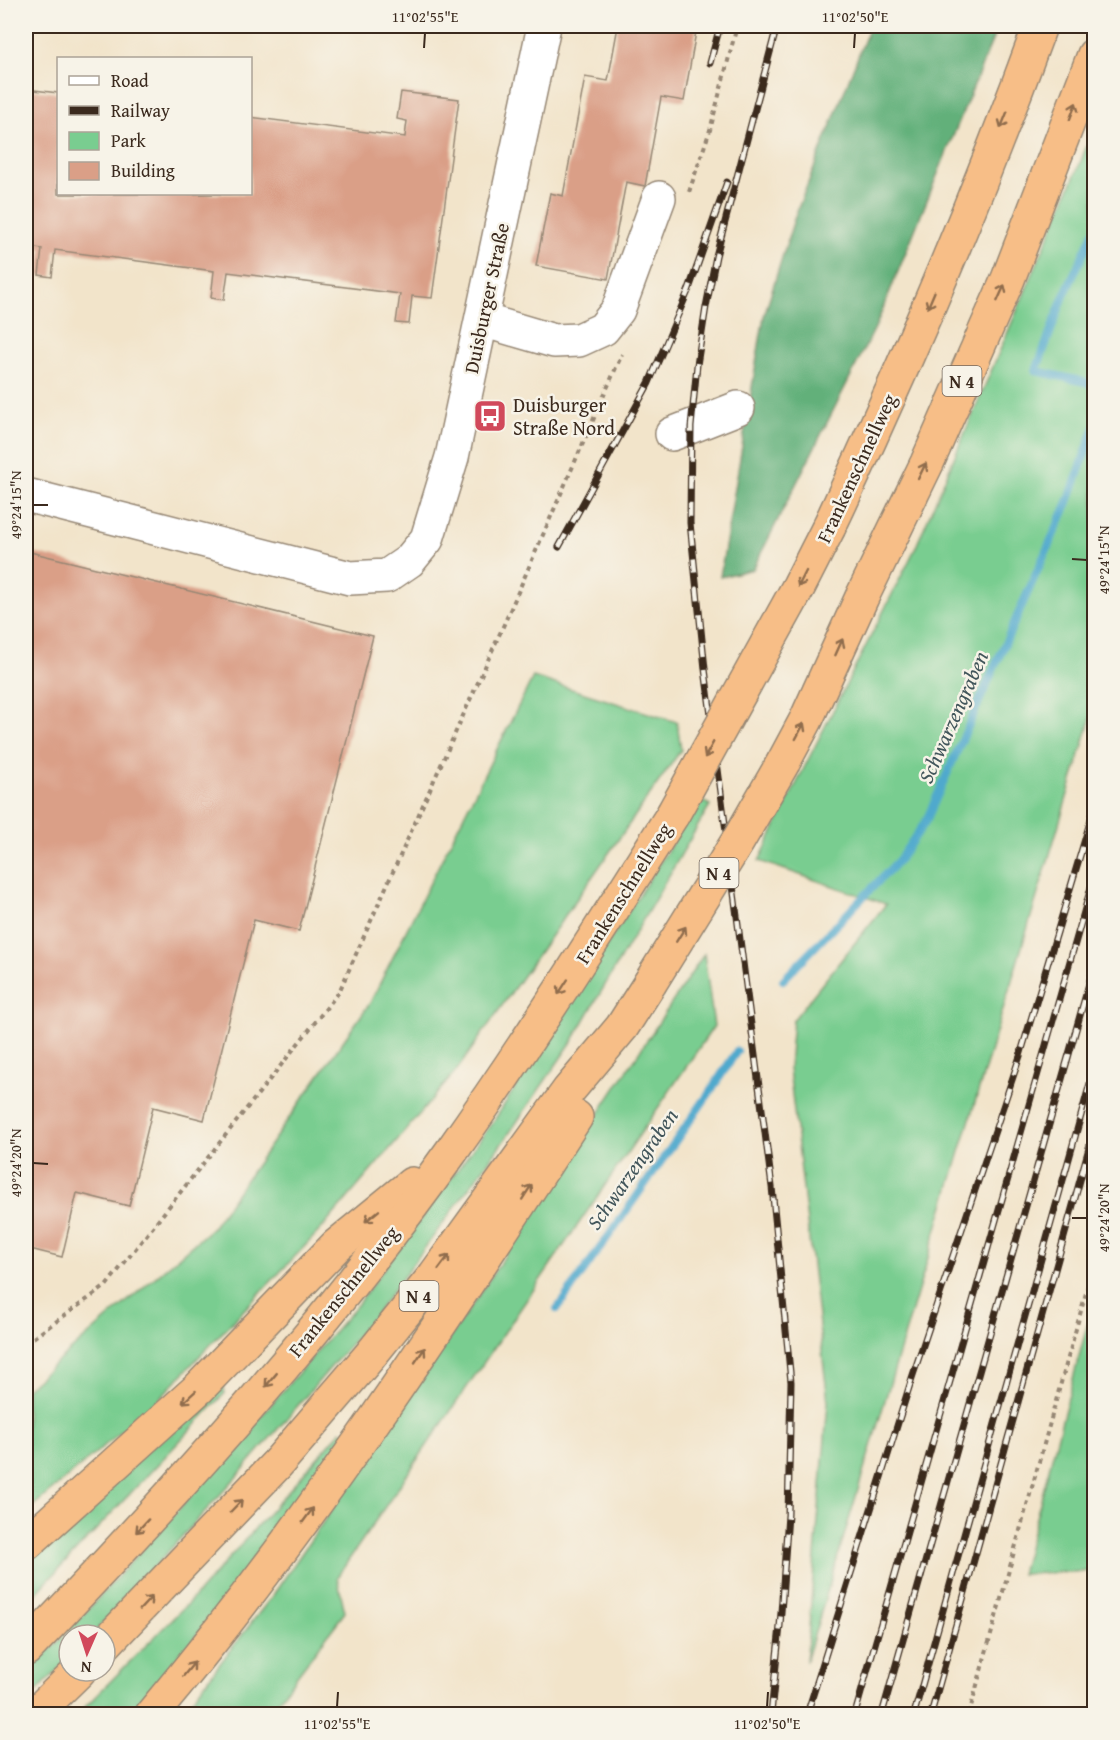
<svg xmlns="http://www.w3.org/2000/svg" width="1120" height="1740" font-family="'Gentium Book Plus',serif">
	<rect width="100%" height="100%" fill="#f7f3e8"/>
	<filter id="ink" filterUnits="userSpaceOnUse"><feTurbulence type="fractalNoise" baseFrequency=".0167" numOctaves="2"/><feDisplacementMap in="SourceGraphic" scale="12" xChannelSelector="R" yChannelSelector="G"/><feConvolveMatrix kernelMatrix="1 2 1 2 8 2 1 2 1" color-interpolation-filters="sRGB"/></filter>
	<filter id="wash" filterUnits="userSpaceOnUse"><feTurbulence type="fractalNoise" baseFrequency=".008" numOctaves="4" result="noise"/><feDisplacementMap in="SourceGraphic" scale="24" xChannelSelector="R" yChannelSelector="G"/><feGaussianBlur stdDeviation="1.35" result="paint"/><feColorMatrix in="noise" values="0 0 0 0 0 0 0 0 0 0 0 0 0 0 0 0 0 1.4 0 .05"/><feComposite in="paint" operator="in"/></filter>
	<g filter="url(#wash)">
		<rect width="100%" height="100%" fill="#f2e4ca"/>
		<g fill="#79cd90" stroke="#5a7c57" stroke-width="1.5">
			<polygon points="1094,126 1094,708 806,1662 828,1402 789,1068 793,1020 886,904 759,861 804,768 915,549 1081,161"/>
			<polygon points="533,677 677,722 681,750 457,1070 324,1226 155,1403 26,1512 26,1389 212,1228 370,1003"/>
			<polygon points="700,800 710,805 573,1040 508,1135 373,1318 240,1473 92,1635 69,1635 69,1659 26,1702 26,1673 66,1634 224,1459 357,1305 495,1119"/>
			<polygon points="704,954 714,1026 337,1577 345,1612 268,1714 181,1714 273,1595 475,1301"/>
			<polygon points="1094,1300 1094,1571 1021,1574"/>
			<polygon points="221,1382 225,1393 26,1604 26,1558"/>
			<polygon points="341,1431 349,1437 136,1714 78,1714 199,1592"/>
		</g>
		<polygon fill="#62b07a" stroke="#4e6d4c" stroke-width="1.5" points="870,26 998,26 875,328 753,569 720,577 764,316 795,216"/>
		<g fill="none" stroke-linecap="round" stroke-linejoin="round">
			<g stroke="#4fa9cd" stroke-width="8">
				<polyline points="1094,231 1063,298 1036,371 1094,384"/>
				<polyline points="783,980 899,860 926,821 1068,502 1094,429"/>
				<polyline points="557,1309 708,1095 737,1051"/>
				<polyline points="952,1712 958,1714"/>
			</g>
		</g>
		<g id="blocks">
			<g fill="#da9f87">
				<polygon points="618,26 697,26 684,101 661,97 645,186 626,182 608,279 536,266 550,193 563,196 585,77 608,81"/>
				<polygon points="26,89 58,93 58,194 250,194 250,117 405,137 407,121 397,119 401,92 459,99 432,298 412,296 409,324 396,323 400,294 228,272 224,300 211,298 214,271 55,250 52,277 39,275 42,249 28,247 26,251"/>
				<polygon points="26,551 373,636 299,931 254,920 204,1120 153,1107 129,1206 77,1193 62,1257 26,1248"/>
			</g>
		</g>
	</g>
	<g filter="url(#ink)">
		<use href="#blocks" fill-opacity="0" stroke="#968774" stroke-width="1.5"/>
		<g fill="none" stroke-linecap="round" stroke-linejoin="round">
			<defs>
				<g id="minor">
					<polyline points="482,320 554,341 579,340 603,329 618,310 659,198"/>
					<polyline points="672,434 738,408"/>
					<polyline points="26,495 350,578 387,576 409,561 427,539 452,457 544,26"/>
				</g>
				<g id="highway">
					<path d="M829,527C907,363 978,196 1040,26"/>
					<polyline points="784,761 806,720 862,597 927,463 1008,279 1094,55"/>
					<polyline points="26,1544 199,1388 336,1246 412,1184"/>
					<polyline points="105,1644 277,1464 369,1357 435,1275 569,1090 622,1027 650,983"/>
					<path d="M26,1649C177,1492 324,1330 451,1152C529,1042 601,928 673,814"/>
					<polyline points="35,1714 79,1671"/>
					<path d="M152,1714C309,1527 443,1322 576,1117"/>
				</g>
			</defs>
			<use href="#minor" stroke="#968774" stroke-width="36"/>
			<use href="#highway" stroke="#968774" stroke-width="36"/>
			<g stroke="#968774" stroke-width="4" stroke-dasharray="4.5 4.5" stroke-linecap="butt">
				<polyline points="689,192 710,130 737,26"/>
				<polyline points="26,1343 106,1286 339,992 501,631 622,354"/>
				<polyline points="969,1714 1094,1264"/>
			</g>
			<use href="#minor" stroke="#fff" stroke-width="33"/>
			<use href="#highway" stroke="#f7be87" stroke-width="33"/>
			<defs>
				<g id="rail">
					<polyline points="710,63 720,26"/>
					<polyline points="559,547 649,383 689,289 727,182"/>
					<polyline points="771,1714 780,1626 788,1515 791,1382 772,1187 705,669 690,523 691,427 697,365 706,307 716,256 777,26"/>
					<polyline points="807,1714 912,1378 1020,1056 1094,809"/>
					<polyline points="855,1714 1094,877"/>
					<polyline points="882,1714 1094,966"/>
					<polyline points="914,1714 1094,1069"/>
					<polyline points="931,1714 1094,1130"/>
				</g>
			</defs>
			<use href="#rail" stroke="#3b2a1e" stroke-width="7"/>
			<use href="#rail" stroke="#f7f3e8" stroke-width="4.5" stroke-dasharray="14" stroke-linecap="butt"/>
			<defs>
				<g id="highway-bridge">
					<polyline points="673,814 799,586 829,527"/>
					<polyline points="650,983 738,841 784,761"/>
				</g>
			</defs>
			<use href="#highway-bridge" stroke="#968774" stroke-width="36" stroke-linecap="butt"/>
			<use href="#highway-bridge" stroke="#f7be87" stroke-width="33"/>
		</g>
		<defs><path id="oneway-shaft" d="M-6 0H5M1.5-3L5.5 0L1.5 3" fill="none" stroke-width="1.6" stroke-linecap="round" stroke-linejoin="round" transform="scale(1.5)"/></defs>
		<g stroke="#906d4d">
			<use href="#oneway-shaft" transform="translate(1073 111) rotate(-69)"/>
			<use href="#oneway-shaft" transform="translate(1004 120) rotate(112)"/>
			<use href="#oneway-shaft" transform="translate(1001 293) rotate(-66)"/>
			<use href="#oneway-shaft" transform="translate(931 300) rotate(113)"/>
			<use href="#oneway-shaft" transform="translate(922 471) rotate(-64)"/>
			<use href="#oneway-shaft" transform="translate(802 579) rotate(117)"/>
			<use href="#oneway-shaft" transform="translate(839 647) rotate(-66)"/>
			<use href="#oneway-shaft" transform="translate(800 731) rotate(-62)"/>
			<use href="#oneway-shaft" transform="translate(709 750) rotate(119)"/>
			<use href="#oneway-shaft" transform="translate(681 934) rotate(-58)"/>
			<use href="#oneway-shaft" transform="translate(563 987) rotate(123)"/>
			<use href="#oneway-shaft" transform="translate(527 1192) rotate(-57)"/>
			<use href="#oneway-shaft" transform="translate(372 1216) rotate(141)"/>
			<use href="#oneway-shaft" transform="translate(444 1262) rotate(-53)"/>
			<use href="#oneway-shaft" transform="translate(420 1355) rotate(-56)"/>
			<use href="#oneway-shaft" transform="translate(271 1380) rotate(130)"/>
			<use href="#oneway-shaft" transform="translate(189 1397) rotate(138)"/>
			<use href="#oneway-shaft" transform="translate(236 1506) rotate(-46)"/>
			<use href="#oneway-shaft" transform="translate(308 1515) rotate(-54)"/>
			<use href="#oneway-shaft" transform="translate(142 1526) rotate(133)"/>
			<use href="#oneway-shaft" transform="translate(146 1603) rotate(-47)"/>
			<use href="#oneway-shaft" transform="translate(189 1669) rotate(-51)"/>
		</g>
	</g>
	<path fill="none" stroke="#3b2a1e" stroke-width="2" d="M424,48L425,33M854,48L855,33M33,505H48M1072,559L1087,560M33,1163L48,1164M1072,1218H1087M337,1707L338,1692M767,1707L768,1692"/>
	<defs>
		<symbol id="bus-square" viewBox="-11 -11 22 22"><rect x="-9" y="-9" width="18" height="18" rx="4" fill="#d1495b" stroke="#f7f3e8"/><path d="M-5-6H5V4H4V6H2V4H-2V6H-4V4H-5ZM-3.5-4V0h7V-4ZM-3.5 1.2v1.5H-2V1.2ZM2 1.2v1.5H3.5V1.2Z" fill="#fff"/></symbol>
	</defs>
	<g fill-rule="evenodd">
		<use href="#bus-square" x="471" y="397" width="38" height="38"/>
	</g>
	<g text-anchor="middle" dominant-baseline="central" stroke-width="5" stroke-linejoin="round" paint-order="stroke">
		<g fill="#f7f3e8" stroke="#73665b" stroke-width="1.5">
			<rect x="942.5" y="366" width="39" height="30" rx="4.5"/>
			<rect x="699.5" y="858" width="39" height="30" rx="4.5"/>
			<rect x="399.5" y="1281" width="39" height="30" rx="4.5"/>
		</g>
		<g font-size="18" font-weight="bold" fill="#3b2a1e">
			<text x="962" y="381">N 4</text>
			<text x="719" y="873">N 4</text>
			<text x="419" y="1296">N 4</text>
		</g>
		<g font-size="20" fill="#3b2a1e" stroke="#f7f3e8">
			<text transform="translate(486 298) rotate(-78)">Duisburger Straße</text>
			<text transform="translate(856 468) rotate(-65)">Frankenschnellweg</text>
			<text transform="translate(623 893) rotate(-58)">Frankenschnellweg</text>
			<text transform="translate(343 1291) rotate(-51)">Frankenschnellweg</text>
		</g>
		<g font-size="20" fill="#3b2a1e" stroke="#f7f3e8" text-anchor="start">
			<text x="513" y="404">Duisburger<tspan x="513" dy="23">Straße Nord</tspan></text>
		</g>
		<g font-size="21" font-style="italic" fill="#42565b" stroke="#f7f3e8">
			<text transform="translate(953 717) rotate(-66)">Schwarzengraben</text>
			<text transform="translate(632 1169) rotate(-55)">Schwarzengraben</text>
		</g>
	</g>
	<rect width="1120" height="1740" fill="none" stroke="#f7f3e8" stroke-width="66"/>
	<rect x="57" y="57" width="195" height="138" fill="#f7f3e8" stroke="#aca397" stroke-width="1.5"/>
	<rect x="69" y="76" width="30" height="9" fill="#ffffff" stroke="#aca397" stroke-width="1.5"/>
	<text x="111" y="87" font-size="18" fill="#3b2a1e">Road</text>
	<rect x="69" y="106" width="30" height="9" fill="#3b2a1e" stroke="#aca397" stroke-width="1.5"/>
	<text x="111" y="117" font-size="18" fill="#3b2a1e">Railway</text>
	<rect x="69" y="132" width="30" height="18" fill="#79cd90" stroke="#aca397" stroke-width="1.5"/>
	<text x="111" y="147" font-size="18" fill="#3b2a1e">Park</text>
	<rect x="69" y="162" width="30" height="18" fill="#da9f87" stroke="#aca397" stroke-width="1.5"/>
	<text x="111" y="177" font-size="18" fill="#3b2a1e">Building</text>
	<g transform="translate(87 1653) rotate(183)"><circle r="28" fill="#f7f3e8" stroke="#aca397" stroke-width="1.5"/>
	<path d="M0-4.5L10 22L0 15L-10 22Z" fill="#d1495b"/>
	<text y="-9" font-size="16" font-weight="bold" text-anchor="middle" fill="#3b2a1e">N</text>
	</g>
	<rect x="33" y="33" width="1054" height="1674" fill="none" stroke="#3b2a1e" stroke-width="2"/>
	<g font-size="15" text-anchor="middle" fill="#3b2a1e">
		<text x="425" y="22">11°02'55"E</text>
		<text x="855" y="22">11°02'50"E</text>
		<text transform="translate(16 505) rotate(-90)" y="5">49°24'15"N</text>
		<text transform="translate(1104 560) rotate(-90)" y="5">49°24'15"N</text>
		<text transform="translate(16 1163) rotate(-90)" y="5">49°24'20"N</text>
		<text transform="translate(1104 1218) rotate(-90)" y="5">49°24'20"N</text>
		<text x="337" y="1729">11°02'55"E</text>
		<text x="767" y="1729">11°02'50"E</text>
	</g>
</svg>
